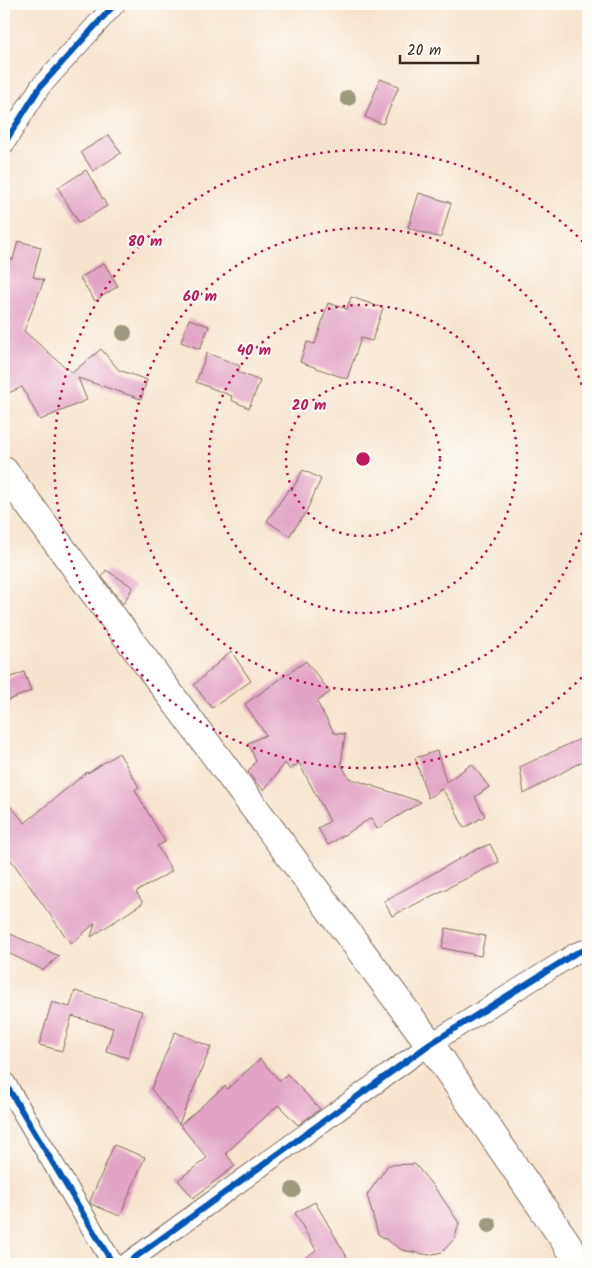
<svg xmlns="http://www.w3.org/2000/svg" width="592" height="1268" font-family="Kalam,sans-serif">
	<rect width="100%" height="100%" fill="#fdfcf7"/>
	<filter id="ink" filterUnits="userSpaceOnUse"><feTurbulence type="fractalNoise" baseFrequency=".02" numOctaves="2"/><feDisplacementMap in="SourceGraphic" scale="10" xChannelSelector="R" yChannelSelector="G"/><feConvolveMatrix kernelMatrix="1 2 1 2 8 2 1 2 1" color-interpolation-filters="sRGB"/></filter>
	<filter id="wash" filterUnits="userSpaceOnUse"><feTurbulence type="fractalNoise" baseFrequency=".0096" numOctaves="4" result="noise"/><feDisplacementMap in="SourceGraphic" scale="20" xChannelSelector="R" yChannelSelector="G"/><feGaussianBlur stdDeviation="1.12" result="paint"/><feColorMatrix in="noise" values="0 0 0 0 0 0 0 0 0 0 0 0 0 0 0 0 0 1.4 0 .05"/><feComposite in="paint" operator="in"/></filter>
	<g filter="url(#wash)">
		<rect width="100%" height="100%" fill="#f7e4cf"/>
		<g id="blocks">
			<g fill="#e2a3c5">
				<polygon points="380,79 399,86 383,124 365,117"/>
				<polygon points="109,135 121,153 93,171 81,152"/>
				<polygon points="86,170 107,206 79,223 58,188"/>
				<polygon points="419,193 451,203 441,238 408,228"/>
				<polygon points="18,241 41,247 33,277 44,280 24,331 72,373 101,349 119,370 147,380 141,399 78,378 87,400 40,420 22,387 4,395 4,254 13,260"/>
				<polygon points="104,263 118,286 95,301 80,278"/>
				<polygon points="351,297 383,308 372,341 361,338 347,379 300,362 307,342 315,344 328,303 347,309"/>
				<polygon points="189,319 209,326 200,349 181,342"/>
				<polygon points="207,353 240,366 238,372 260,381 249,408 231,400 232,396 196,382"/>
				<polygon points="303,470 321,479 305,514 289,536 267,521 289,489 292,490"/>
				<polygon points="106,570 133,587 123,604 102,577"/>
				<polygon points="231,651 251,681 212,708 194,685"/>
				<polygon points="306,661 330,692 317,702 334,733 345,734 341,764 349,778 421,802 377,829 371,818 328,845 318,828 330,821 299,763 290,770 285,763 264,790 256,783 248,772 256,761 248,743 266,735 245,704"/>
				<polygon points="24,672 31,691 4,702 4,680"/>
				<polygon points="588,736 588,758 524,794 520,767 571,743"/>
				<polygon points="437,751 446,782 472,764 489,787 475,797 485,816 464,828 454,807 442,789 428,798 415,758"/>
				<polygon points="119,753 139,787 135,790 165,842 157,846 172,871 136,892 143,903 91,937 95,923 71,944 4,850 4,799 25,823 87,772 88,773"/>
				<polygon points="490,844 499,862 392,916 384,901 475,850"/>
				<polygon points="446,928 485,936 481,956 442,948"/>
				<polygon points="4,931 59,956 43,970 4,951"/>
				<polygon points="75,991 142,1011 128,1058 106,1051 113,1028 72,1016 62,1051 39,1045 52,1002 70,1007"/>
				<polygon points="175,1032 211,1047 179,1124 151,1089"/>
				<polygon points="260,1059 280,1081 287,1074 320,1109 298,1125 278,1105 226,1153 235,1166 193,1198 178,1180 207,1158 180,1125 225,1086 227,1089"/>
				<polygon points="114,1145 145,1157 120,1216 91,1204 90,1201"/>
				<polygon points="415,1164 441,1196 459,1223 455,1238 442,1252 429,1255 402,1250 378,1234 367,1195 388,1165"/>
				<polygon points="315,1202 351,1264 297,1264 316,1250 295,1213"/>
			</g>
		</g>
	</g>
	<g filter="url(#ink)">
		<use href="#blocks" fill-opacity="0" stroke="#7d6b5c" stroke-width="1"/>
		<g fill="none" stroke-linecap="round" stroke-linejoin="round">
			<defs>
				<g id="minor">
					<polyline points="4,144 40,87 115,4"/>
					<polyline points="4,1081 113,1264"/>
					<polyline points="126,1264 430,1044 576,953 588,949"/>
				</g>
				<polyline id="secondary" points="4,471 430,1044 581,1264"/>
			</defs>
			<use href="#minor" stroke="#7d6b5c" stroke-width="22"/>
			<use href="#secondary" stroke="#7d6b5c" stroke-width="30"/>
			<use href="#minor" stroke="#fff" stroke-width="20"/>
			<use href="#secondary" stroke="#fff" stroke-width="28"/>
			<defs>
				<g id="cycleway">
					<polyline points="4,144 40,87 115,4"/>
					<polyline points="4,1081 113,1264"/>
					<polyline points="126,1264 430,1044 576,953 588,949"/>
				</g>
			</defs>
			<use href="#cycleway" stroke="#fdfcf7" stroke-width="9"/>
			<use href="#cycleway" stroke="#0057b8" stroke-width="6"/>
		</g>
		<g fill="#9e9a7f">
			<circle cx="348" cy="98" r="8"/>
			<circle cx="124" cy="333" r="8"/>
			<circle cx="293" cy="1190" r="8"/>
			<circle cx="489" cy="1225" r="8"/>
		</g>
	</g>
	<g fill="none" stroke="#c2185b" stroke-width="2.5" stroke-dasharray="2.5 5">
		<circle cx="363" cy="459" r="77"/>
		<circle cx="363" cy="459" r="154"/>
		<path d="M588 511A231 231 0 1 1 588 407"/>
		<path d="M587 672A309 309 0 1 1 587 246"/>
	</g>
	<circle cx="363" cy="459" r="8" fill="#c2185b" stroke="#fdfcf7" stroke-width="2.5"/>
	<g font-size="15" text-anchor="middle" font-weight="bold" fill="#c2185b" stroke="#fdfcf7" stroke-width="4" stroke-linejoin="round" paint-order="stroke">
		<text x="145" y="246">80 m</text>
		<text x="200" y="301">60 m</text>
		<text x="254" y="355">40 m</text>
		<text x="309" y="410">20 m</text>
	</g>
	<rect width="592" height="1268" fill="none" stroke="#fdfcf7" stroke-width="20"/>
	<path d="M400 55v8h78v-8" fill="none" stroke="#3b2a1e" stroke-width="2.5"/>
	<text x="407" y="55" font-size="15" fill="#3b2a1e" stroke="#fdfcf7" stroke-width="4" paint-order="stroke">20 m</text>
</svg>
